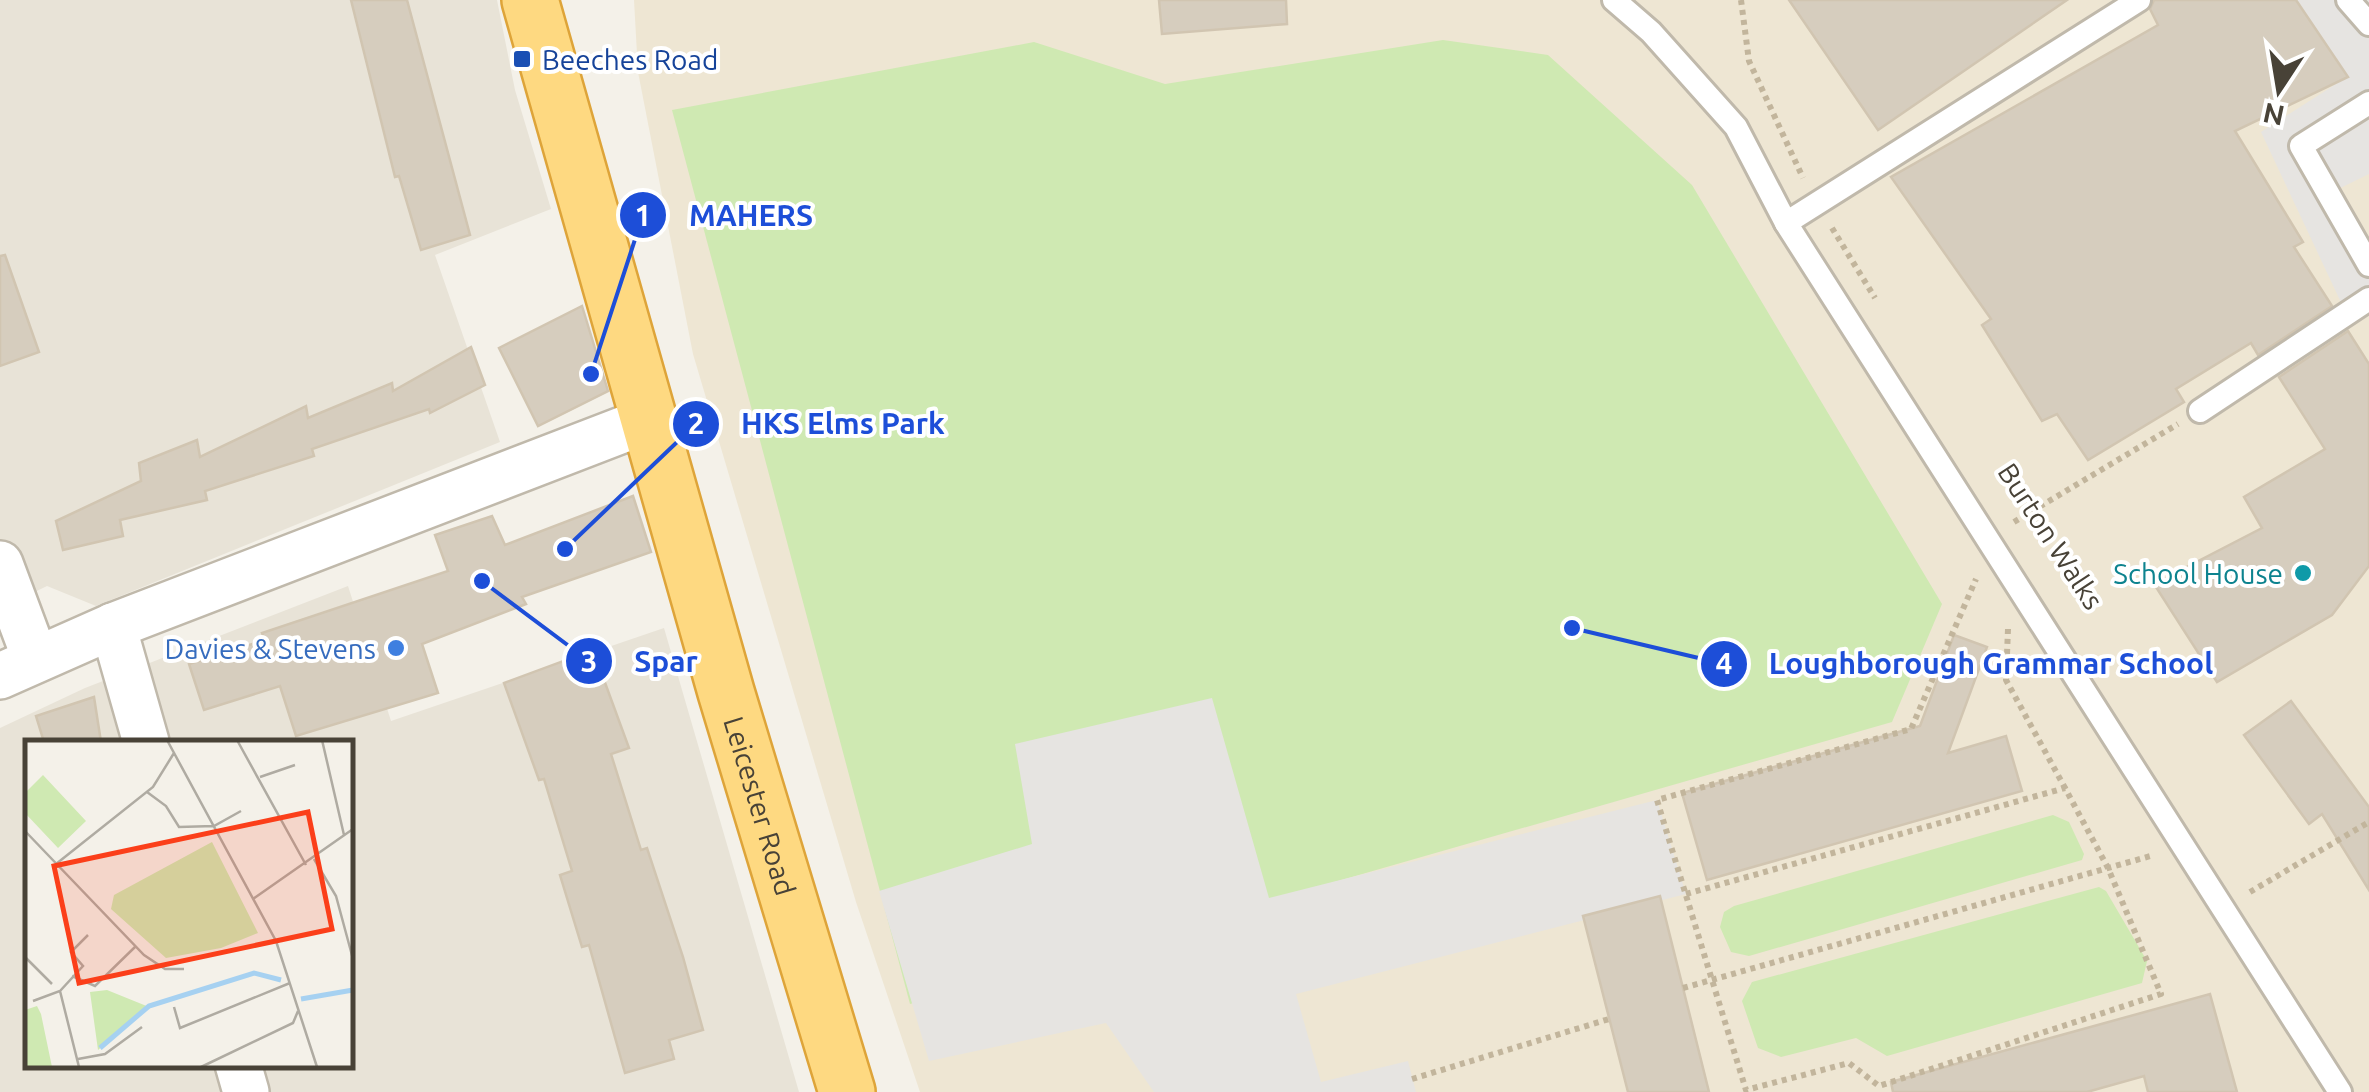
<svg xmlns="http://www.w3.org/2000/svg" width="2369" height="1092" font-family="Ubuntu,sans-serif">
	<rect width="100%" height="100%" fill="#f4f1e9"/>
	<g fill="#e8e3d7" fill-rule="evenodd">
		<polygon points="0,0 497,0 515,90 551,209 435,255 500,442 96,606 47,586 0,609"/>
		<path d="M348,586L391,721L664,628L799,1092H0V728L85,688ZM28,742H350V1064H28Z"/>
	</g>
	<polygon fill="#eee6d3" points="634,0 2369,0 2369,1092 920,1092 856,902 693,354 638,72"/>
	<g fill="#cfe9b2">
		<polygon points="1443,40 1548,55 1692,185 1942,604 1892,722 910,1004 672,110 1034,42 1165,84"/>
		<polygon points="2053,815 2069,822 2084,854 2082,860 1749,956 1731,952 1720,927 1724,912 1734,906"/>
		<polygon points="2099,887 2106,891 2147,961 2142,983 1887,1056 1856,1038 1781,1057 1758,1048 1742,1001 1752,982"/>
	</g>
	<g fill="#e6e4e1">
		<polygon points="2297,0 2369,0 2369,174 2328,194 2369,248 2369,297 2345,311 2261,132 2347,77"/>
		<polygon points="1212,698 1269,898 1657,800 1686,894 1296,994 1321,1082 1408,1061 1416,1092 1154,1092 1106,1023 929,1061 879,891 1032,844 1015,744"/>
	</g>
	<g fill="#d6cdbe" stroke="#d1c5b1" stroke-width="2.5">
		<polygon points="351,0 407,0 470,235 421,250 399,176 395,177"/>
		<polygon points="1159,0 1286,0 1287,24 1162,34"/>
		<polygon points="1789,0 2067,0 1878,130"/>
		<polygon points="2154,0 2296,0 2348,77 2235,131 2303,242 2294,247 2332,306 2258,355 2251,343 2176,389 2184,402 2088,460 2057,414 2042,421 1982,325 1991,319 1891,177 2158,25 2150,9"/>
		<polygon points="5,255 39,352 0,366 0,256"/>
		<polygon points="582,306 608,391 538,426 499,348"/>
		<polygon points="2348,331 2369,364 2369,566 2332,615 2217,682 2154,584 2262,528 2244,497 2325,449 2279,377"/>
		<polygon points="471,347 485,385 430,413 429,409 312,449 314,456 205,491 207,500 120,520 123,536 63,550 56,521 141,481 139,463 197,440 200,457 306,406 308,418 392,383 393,391"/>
		<polygon points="633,496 651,552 522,597 526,604 422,644 438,693 296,736 280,686 204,710 189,664 265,640 262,633 448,571 435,535 492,516 505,545"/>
		<polygon points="1954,635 1987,647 1948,753 2006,736 2022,791 1707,880 1682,793 1920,726"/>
		<polygon points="593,650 629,748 611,754 641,850 647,848 683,957 703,1030 669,1040 674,1059 625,1073 589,945 582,947 560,875 572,871 544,779 539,780 504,683"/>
		<polygon points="94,697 101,742 44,742 36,716"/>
		<polygon points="2291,701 2369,807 2369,890 2322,814 2309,824 2244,735"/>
		<polygon points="1660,896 1709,1092 1628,1092 1583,916"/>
		<polygon points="2210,994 2237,1092 2148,1092 2144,1076 2087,1092 1893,1092 1891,1082"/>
	</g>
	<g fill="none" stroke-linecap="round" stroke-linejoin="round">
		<defs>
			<g id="service">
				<polyline points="1614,0 1651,32 1736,127 1786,223 2340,1092"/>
				<polyline points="2348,0 2369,24"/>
				<polyline points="2369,103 2301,146 2369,265"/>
				<polyline points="1786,223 2139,0"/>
				<polyline points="2200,411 2369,299"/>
			</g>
			<g id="minor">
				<polyline points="0,564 35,658"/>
				<polyline points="113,626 146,742"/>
				<polyline points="0,676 113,626 648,420"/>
				<polyline points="238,1064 246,1092"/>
			</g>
			<g id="trunk">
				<path id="s1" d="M530,0L726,692L847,1092"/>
			</g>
		</defs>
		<use href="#service" stroke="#c0b9ab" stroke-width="28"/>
		<use href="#minor" stroke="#c0b9ab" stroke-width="50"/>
		<use href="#trunk" stroke="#dea439" stroke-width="60"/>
		<g stroke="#c2b59c" stroke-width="6" stroke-dasharray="5 5" stroke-linecap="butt">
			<polyline points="1741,0 1749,61 1803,178"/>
			<polyline points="1832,228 1875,298"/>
			<polyline points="2014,522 2178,424"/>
			<polyline points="2008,629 2006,680 2065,788"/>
			<polyline points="2250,892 2369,822"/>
			<path d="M1686,894L2065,788L2108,868L2161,994L1879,1086L1849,1063L1746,1090C1716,993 1686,896 1657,800L1911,729L1976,579"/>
			<polyline points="1683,988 2154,855"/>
			<polyline points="1412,1079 1609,1019"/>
		</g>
		<use href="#service" stroke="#fff" stroke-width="22"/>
		<use href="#minor" stroke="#fff" stroke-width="45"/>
		<use href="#trunk" stroke="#fed981" stroke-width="55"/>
	</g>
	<rect fill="#1a4fb4" stroke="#fff" stroke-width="4" x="512" y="49" width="20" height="20" rx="5"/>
	<circle fill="#0f9aa8" stroke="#fff" stroke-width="4" cx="2303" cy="573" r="10"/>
	<circle fill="#3f7fe0" stroke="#fff" stroke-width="4" cx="396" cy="648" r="10"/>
	<g text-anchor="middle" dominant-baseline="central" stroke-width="8" stroke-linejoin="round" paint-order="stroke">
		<g font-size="28" fill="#164399" stroke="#fff" text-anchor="start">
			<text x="542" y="59">Beeches Road</text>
		</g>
		<g font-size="28" fill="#484237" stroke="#fff">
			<text transform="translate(2051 536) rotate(57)">Burton Walks</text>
			<text stroke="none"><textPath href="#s1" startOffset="838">Leicester Road</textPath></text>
		</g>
		<g font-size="28" fill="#0d838f" stroke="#fff" text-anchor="end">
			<text x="2283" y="573">School House</text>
		</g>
		<g font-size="28" fill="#366cbe" stroke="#fff" text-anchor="end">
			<text x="376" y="648">Davies &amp; Stevens</text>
		</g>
	</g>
	<g transform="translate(25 740)">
		<rect width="328" height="328" fill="#f4f1e9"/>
		<path d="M18,35L61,81L33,108L0,73V53ZM187,102L233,193L196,208L141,218L86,169L89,155ZM82,250L124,267L73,310L65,252ZM12,266L16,274L27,327H0V270Z" fill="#cfe9b2"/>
		<path fill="none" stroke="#a6d1f1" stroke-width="5" d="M276,259L328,250M75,308L124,266L229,233L256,240"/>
		<path fill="none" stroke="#afaba2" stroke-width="2.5" d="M142,0L251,201L292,327M212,0L281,125M297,0L319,95M235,37L270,25M122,52L141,66L154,87L189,86L216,71M0,91L119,215L140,229H159M289,119L311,156L328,219M31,124L128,47L149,13M228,159L328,89M0,217L27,244M47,236L70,246L111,206M35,251L54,327M8,261L35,251L58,226L46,212L63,195M149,267L155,288L265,243M53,319L80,314L117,287M176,327L268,283L273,271"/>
		<path fill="#fb3f1a" fill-opacity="0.15" stroke="#fb3f1a" stroke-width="5" d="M283,72L307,189L54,243L29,126Z"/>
		<rect width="328" height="328" fill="none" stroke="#484237" stroke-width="5"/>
	</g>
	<path fill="none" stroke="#1d4ed8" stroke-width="4" d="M591 374L643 215M565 549L696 424M482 581L589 661M1572 628L1724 664"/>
	<g fill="#1d4ed8" stroke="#fff" stroke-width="4">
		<circle cx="591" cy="374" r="10"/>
		<circle cx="565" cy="549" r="10"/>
		<circle cx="482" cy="581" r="10"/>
		<circle cx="1572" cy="628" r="10"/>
		<circle cx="643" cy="215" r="25"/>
		<circle cx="696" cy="424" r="25"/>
		<circle cx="589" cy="661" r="25"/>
		<circle cx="1724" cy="664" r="25"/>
	</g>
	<g font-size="30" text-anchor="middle" font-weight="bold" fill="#fff">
		<text x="643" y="226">1</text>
		<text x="696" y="434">2</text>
		<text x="589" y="672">3</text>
		<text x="1724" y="674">4</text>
	</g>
	<g font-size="30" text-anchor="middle" font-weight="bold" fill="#1d4ed8" stroke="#fff" stroke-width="8" stroke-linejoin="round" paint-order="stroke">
		<text x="751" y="226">MAHERS</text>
		<text x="843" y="434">HKS Elms Park</text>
		<text x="666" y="672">Spar</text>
		<text x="1991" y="674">Loughborough Grammar School</text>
	</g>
	<g transform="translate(2279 90) rotate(192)" stroke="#ffffff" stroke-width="8" paint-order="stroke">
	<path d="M0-8L18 38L0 25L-18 38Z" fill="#484237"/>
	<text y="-15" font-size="28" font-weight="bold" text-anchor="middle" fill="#484237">N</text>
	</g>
</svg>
